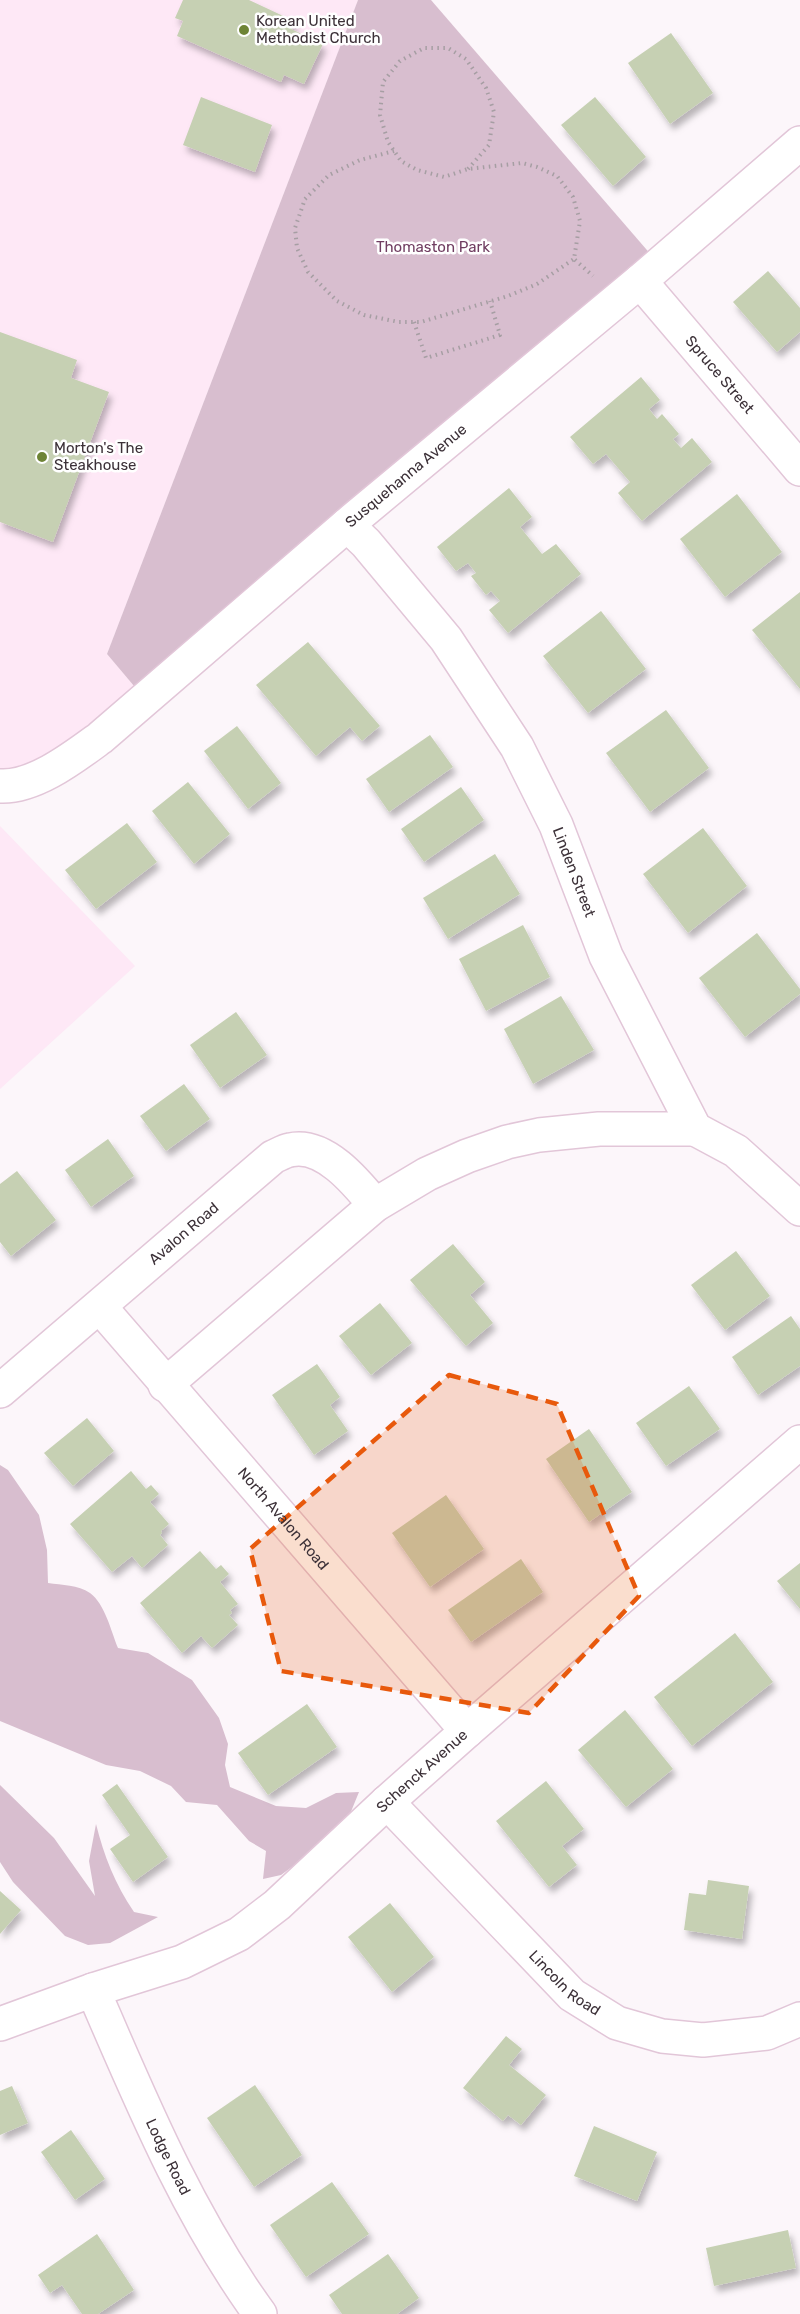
<svg xmlns="http://www.w3.org/2000/svg" width="800" height="2314" font-family="Rubik,sans-serif">
	<defs>
		<filter id="shadow"><feDropShadow dx="3.5" dy="6" stdDeviation="3" flood-color="#0004"/></filter>
	</defs>
	<rect width="100%" height="100%" fill="#fcf6fa"/>
	<g fill="#fee8f6">
		<polygon points="0,0 358,0 107,654 145,699 0,786"/>
		<polygon points="0,826 135,966 0,1089"/>
	</g>
	<g fill="#d8becf">
		<polygon points="358,0 431,0 659,264 145,699 107,654"/>
		<path d="M0,1465L8,1470L39,1515L47,1550L48,1583C62,1585 78,1585 90,1593C105,1604 111,1631 118,1648L148,1653L192,1680L219,1718L228,1744L225,1765L230,1787L276,1806L306,1808L336,1793L359,1792L350,1814L308,1855L281,1875L263,1879L266,1851L249,1841L217,1805L186,1802L171,1786L140,1771L106,1765L0,1721Z"/>
		<path d="M0,1785L54,1838L95,1896L89,1861L96,1824C104,1856 115,1884 134,1912L158,1917L110,1943L88,1945L65,1936L13,1882L0,1862Z"/>
	</g>
	<g fill="#c6d0b3" filter="url(#shadow)">
		<polygon points="183,0 249,0 294,21 291,29 323,44 304,84 284,75 281,82 177,36 183,21 175,18"/>
		<polygon points="671,33 713,93 670,124 628,63"/>
		<polygon points="201,97 272,125 255,172 183,145"/>
		<polygon points="595,97 646,157 613,186 561,125"/>
		<polygon points="768,271 800,308 800,332 777,352 733,302"/>
		<polygon points="0,332 77,360 71,378 109,392 53,542 0,522"/>
		<polygon points="641,377 660,400 649,409 657,419 662,414 679,434 673,439 681,448 692,438 712,462 642,521 618,493 630,482 606,454 593,464 570,437"/>
		<polygon points="509,488 532,517 520,527 542,554 556,544 581,574 508,633 489,610 500,601 491,591 486,595 471,576 476,573 468,563 456,571 437,547"/>
		<polygon points="737,494 782,552 725,597 680,539"/>
		<polygon points="800,592 800,689 752,630"/>
		<polygon points="601,611 646,669 588,713 543,656"/>
		<polygon points="308,642 380,726 362,741 350,727 316,756 256,685"/>
		<polygon points="666,710 709,768 650,812 606,753"/>
		<polygon points="237,726 281,783 248,809 204,751"/>
		<polygon points="430,735 453,767 389,812 366,779"/>
		<polygon points="188,782 230,834 194,864 152,811"/>
		<polygon points="461,787 484,820 424,862 401,829"/>
		<polygon points="127,823 157,862 96,909 65,870"/>
		<polygon points="703,828 747,886 688,933 643,874"/>
		<polygon points="495,854 520,894 448,939 423,898"/>
		<polygon points="523,925 550,977 486,1011 459,959"/>
		<polygon points="757,933 800,989 800,994 745,1037 699,978"/>
		<polygon points="561,996 594,1050 533,1084 504,1029"/>
		<polygon points="236,1012 267,1055 220,1088 190,1045"/>
		<polygon points="184,1084 210,1119 166,1151 140,1116"/>
		<polygon points="108,1139 134,1176 91,1207 65,1170"/>
		<polygon points="17,1171 56,1220 11,1256 0,1242 0,1184"/>
		<polygon points="453,1244 485,1282 470,1295 493,1323 466,1346 410,1280"/>
		<polygon points="736,1251 770,1296 725,1330 691,1285"/>
		<polygon points="380,1303 412,1343 371,1375 339,1336"/>
		<polygon points="791,1316 800,1329 800,1366 758,1395 732,1357"/>
		<polygon points="317,1364 340,1397 330,1405 348,1431 314,1455 272,1395"/>
		<polygon points="689,1386 720,1429 666,1466 636,1423"/>
		<polygon points="87,1418 114,1451 73,1486 44,1453"/>
		<polygon points="589,1429 632,1492 589,1522 546,1459"/>
		<polygon points="131,1471 146,1489 151,1485 159,1494 150,1502 169,1524 161,1531 162,1533 160,1535 168,1545 142,1568 132,1556 112,1572 70,1524"/>
		<polygon points="446,1495 484,1549 430,1587 392,1533"/>
		<polygon points="200,1551 216,1569 221,1565 229,1574 220,1582 238,1604 230,1610 232,1613 229,1615 238,1625 212,1648 201,1636 182,1653 140,1603"/>
		<polygon points="521,1559 543,1592 471,1642 448,1610"/>
		<polygon points="800,1563 800,1609 777,1581"/>
		<polygon points="735,1633 773,1682 692,1746 654,1697"/>
		<polygon points="307,1704 337,1747 268,1795 238,1753"/>
		<polygon points="625,1710 673,1769 626,1807 578,1750"/>
		<polygon points="546,1781 584,1829 562,1846 577,1865 549,1887 496,1821"/>
		<polygon points="117,1784 168,1857 133,1882 110,1849 130,1835 102,1795"/>
		<polygon points="708,1880 749,1886 742,1939 684,1930 689,1893 706,1895"/>
		<polygon points="0,1891 21,1910 0,1934"/>
		<polygon points="390,1903 434,1957 392,1992 348,1937"/>
		<polygon points="506,2036 522,2049 509,2065 546,2095 521,2125 508,2115 503,2121 463,2088"/>
		<polygon points="255,2085 302,2155 254,2187 207,2118"/>
		<polygon points="12,2086 28,2123 0,2135 0,2091"/>
		<polygon points="594,2126 657,2152 637,2201 574,2176"/>
		<polygon points="71,2130 105,2179 75,2200 41,2152"/>
		<polygon points="332,2182 369,2234 306,2277 270,2225"/>
		<polygon points="788,2230 796,2268 714,2286 706,2248"/>
		<polygon points="97,2234 134,2290 98,2314 82,2314 62,2285 50,2293 38,2275"/>
		<polygon points="388,2254 419,2298 397,2314 342,2314 329,2295"/>
	</g>
	<g fill="none" stroke-linecap="round" stroke-linejoin="round">
		<defs>
			<g id="street">
				<path id="s1" d="M640,281L800,469"/>
				<path id="s2" d="M347,525L366,543L446,639L517,747L556,825L606,956L695,1129L736,1151L800,1209"/>
				<path id="s3" d="M0,786C34,788 74,757 100,738L355,518L640,281L800,143"/>
				<path id="s4" d="M100,1307L467,1731"/>
				<polyline points="165,1385 375,1205 427,1174 467,1156 507,1142 539,1135 599,1129 695,1129"/>
				<path id="s5" d="M0,1391L273,1157C278,1155 284,1151 290,1150C324,1142 357,1183 375,1205"/>
				<path id="s6" d="M387,1802L572,1995L617,2023L662,2036L703,2040L767,2033L800,2019"/>
				<path id="s7" d="M93,1990C141,2101 188,2215 260,2314"/>
				<path id="s8" d="M0,2024L93,1990L182,1962L239,1934L277,1905L387,1802L467,1731L800,1442"/>
			</g>
		</defs>
		<use href="#street" stroke="#e2c6d8" stroke-width="36"/>
		<g stroke="#a69ea3" stroke-width="4" stroke-dasharray="1.5 4.5" stroke-linecap="butt">
			<polyline points="394,151 360,160 329,175 305,199 295,228 297,248 308,272 337,301 364,315 399,322 421,322 508,296 537,284 574,259"/>
			<polyline points="468,169 489,145 494,112 486,88 466,59 448,48 424,48 400,61 383,82 380,115 388,142 401,161 417,170 444,177 468,169 522,163 537,167 557,176 573,197 580,221 574,259 593,276"/>
			<polyline points="414,322 426,358 500,335 490,301"/>
		</g>
		<use href="#street" stroke="#fff" stroke-width="33"/>
	</g>
	<path fill="#e8590c" fill-opacity="0.2" stroke="#e8590c" stroke-width="4.5" stroke-dasharray="12 8" stroke-linejoin="round" d="M449,1375L557,1404L639,1596L529,1713L281,1671L250,1549Z"/>
	<g fill="#6e8436" stroke="#fff" stroke-width="2">
		<circle cx="244" cy="30" r="6"/>
		<circle cx="42" cy="457" r="6"/>
	</g>
	<g text-anchor="middle" dominant-baseline="central" stroke-width="5" stroke-linejoin="round" paint-order="stroke">
		<g font-size="15" fill="#3c3138" stroke="#fff" text-anchor="start">
			<text x="256" y="21">Korean United<tspan x="256" dy="17">Methodist Church</tspan></text>
			<text x="54" y="448">Morton's The<tspan x="54" dy="17">Steakhouse</tspan></text>
		</g>
		<g font-size="15" fill="#703d61" stroke="#fff">
			<text x="433" y="247">Thomaston Park</text>
		</g>
		<g font-size="15" fill="#3c3138" stroke="#fff">
			<text stroke="none"><textPath href="#s1" startOffset="123">Spruce Street</textPath></text>
			<text stroke="none"><textPath href="#s3" startOffset="516">Susquehanna Avenue</textPath></text>
			<text stroke="none"><textPath href="#s2" startOffset="418">Linden Street</textPath></text>
			<text stroke="none"><textPath href="#s5" startOffset="242">Avalon Road</textPath></text>
			<text stroke="none"><textPath href="#s4" startOffset="280">North Avalon Road</textPath></text>
			<text stroke="none"><textPath href="#s8" startOffset="501">Schenck Avenue</textPath></text>
			<text stroke="none"><textPath href="#s6" startOffset="254">Lincoln Road</textPath></text>
			<text stroke="none"><textPath href="#s7" startOffset="183">Lodge Road</textPath></text>
		</g>
	</g>
</svg>
